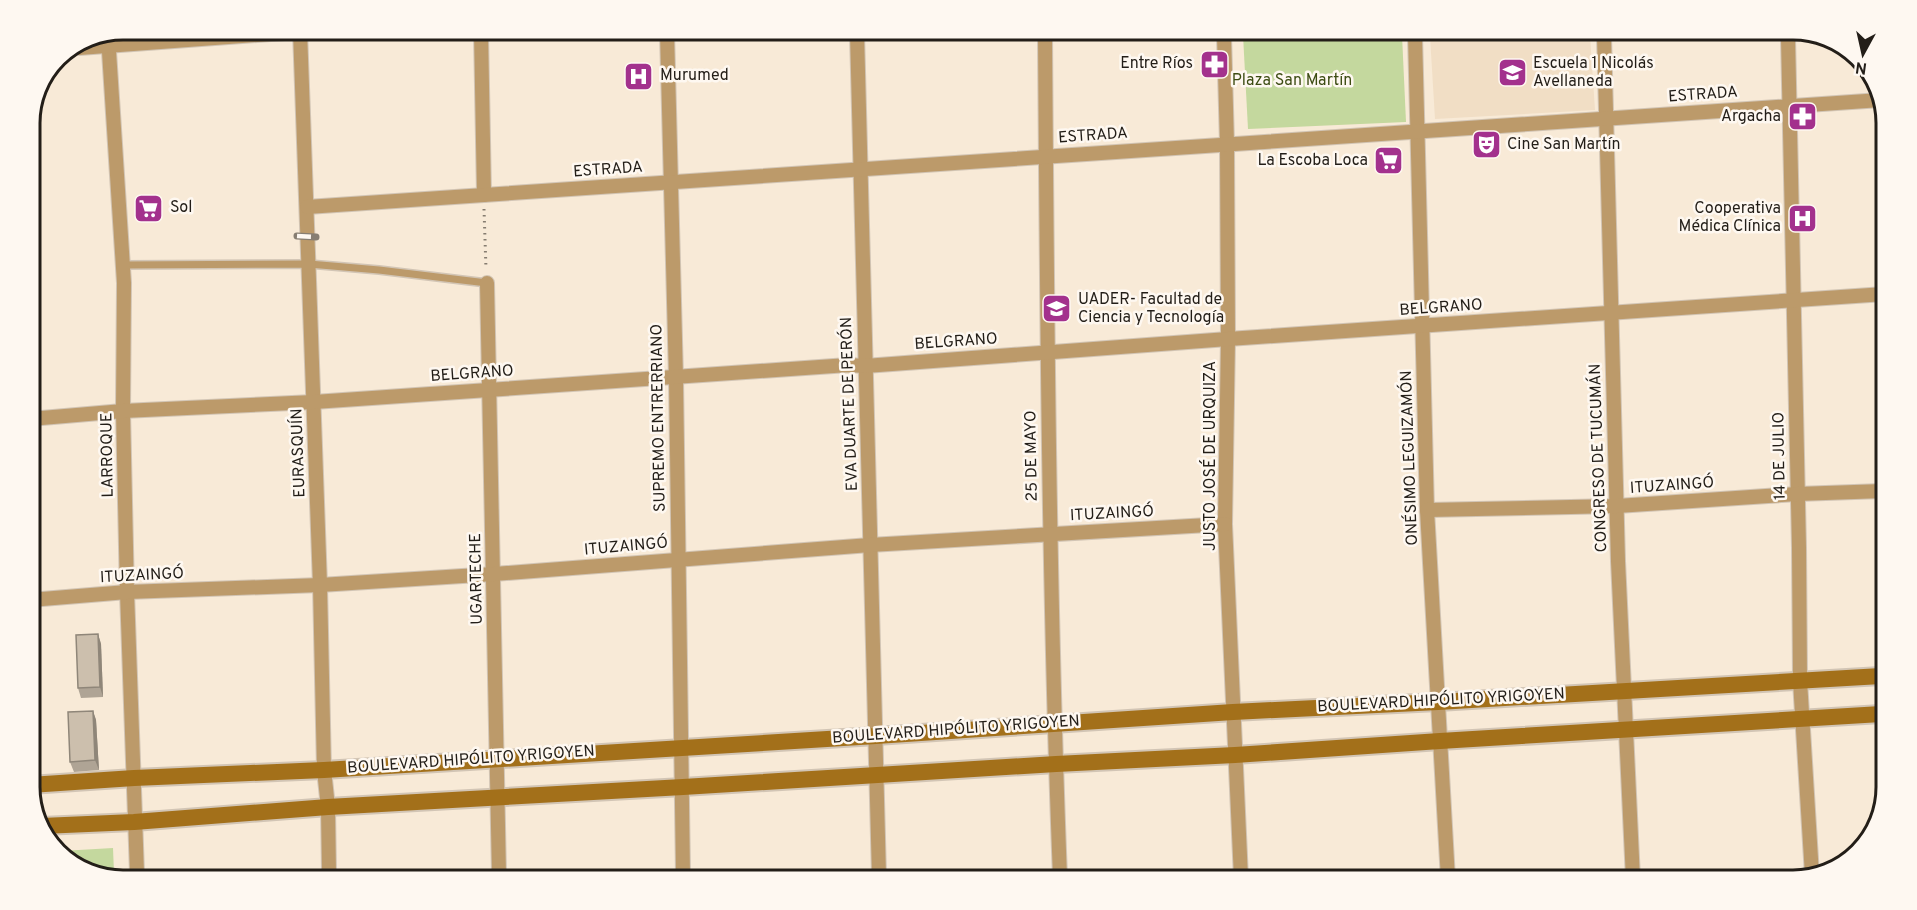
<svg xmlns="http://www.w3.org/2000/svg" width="1917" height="910" font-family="Overpass,sans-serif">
	<rect width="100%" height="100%" fill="#f8ead7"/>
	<polygon fill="#f1dec5" points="1430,36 1590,36 1595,110 1435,119"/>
	<g fill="#c4d89e">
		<polygon points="1243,35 1402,35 1406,122 1248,129"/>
		<polygon points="113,848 114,873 87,873 61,851"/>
	</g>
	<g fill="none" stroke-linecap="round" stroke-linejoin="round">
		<defs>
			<polyline id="service" points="123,265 309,264 379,270 487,283"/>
			<g id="minor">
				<polyline points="300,31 320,585 324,770 328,807 329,874"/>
				<polyline points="481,32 484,195"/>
				<polyline points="667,32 676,378 683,875"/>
				<polyline points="857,33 879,876"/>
				<path d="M1045,34C1047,315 1049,596 1060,877"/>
				<polyline points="1224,35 1227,144 1228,339 1225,524 1241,878"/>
				<polyline points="1415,35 1427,510 1448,879"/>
				<polyline points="108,36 124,283 123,411 127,592 137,873"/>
				<polyline points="1604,36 1618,561 1633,879"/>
				<polyline points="1788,37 1799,548 1800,681 1812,875"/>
				<polyline points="79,48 312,31"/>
				<polyline points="307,207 1881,100"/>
				<polyline points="487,283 499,875"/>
				<polyline points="30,419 123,411 314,402 848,365 865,366 1228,339 1885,294"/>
				<polyline points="1427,510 1617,506 1797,494 1883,491"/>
				<polyline points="30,600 127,592 320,585 494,574 870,545 1225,524"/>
			</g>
			<g id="secondary">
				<polyline points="30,785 134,778 324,770 876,736 1233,712 1438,702 1881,676"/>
				<polyline points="42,826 134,822 328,807 683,787 1056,764 1235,755 1440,741 1881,714"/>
			</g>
		</defs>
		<use href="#service" stroke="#d2c5b5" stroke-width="10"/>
		<use href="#minor" stroke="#d2c5b5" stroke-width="16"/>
		<use href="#secondary" stroke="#d2c5b5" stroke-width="20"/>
		<polyline stroke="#857c70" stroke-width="3" stroke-dasharray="1.5 4.5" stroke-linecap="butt" points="484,209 486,269"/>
		<use href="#service" stroke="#bc9a6a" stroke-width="7"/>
		<use href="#minor" stroke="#bc9a6a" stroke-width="14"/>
		<use href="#secondary" stroke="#a3701a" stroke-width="16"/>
		<defs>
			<polyline id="rail" points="297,236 316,237"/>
		</defs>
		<use href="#rail" stroke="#877e72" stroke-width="7"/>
		<use href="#rail" stroke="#fef8f1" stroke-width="4.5" stroke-dasharray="14" stroke-linecap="butt"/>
	</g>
	<g fill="#afa495">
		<polygon points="30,616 34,626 41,733 30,734"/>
		<polygon points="98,634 101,644 103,697 81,698 78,688"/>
		<polygon points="93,711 96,720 99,770 74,772 70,762"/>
	</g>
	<g fill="#8f8679">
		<polygon points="31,616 34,626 41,733 37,723"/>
		<polygon points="98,634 101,644 103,697 100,687"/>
		<polygon points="93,711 96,720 99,770 95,760"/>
	</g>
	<g fill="#ccbfad" stroke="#8f8679" stroke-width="1.5">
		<polygon points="30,616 31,616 37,723 30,724"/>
		<polygon points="98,634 100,687 78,688 76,635"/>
		<polygon points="93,711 95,760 70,762 68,712"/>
	</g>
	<defs>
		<symbol id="pharmacy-square" viewBox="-11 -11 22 22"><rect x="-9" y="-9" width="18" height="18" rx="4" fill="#a3318d" stroke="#fef8f1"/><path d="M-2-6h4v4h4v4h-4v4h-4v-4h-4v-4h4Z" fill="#fff"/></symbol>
		<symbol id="school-square" viewBox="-11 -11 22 22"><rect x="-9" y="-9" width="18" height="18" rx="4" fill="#a3318d" stroke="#fef8f1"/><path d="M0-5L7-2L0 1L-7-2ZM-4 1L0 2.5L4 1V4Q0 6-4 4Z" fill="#fff"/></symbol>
		<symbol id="hospital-square" viewBox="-11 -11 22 22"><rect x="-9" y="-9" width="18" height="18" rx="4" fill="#a3318d" stroke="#fef8f1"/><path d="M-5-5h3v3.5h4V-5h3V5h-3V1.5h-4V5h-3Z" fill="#fff"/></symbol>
		<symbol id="theatre-square" viewBox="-11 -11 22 22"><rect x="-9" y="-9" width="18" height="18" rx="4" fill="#a3318d" stroke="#fef8f1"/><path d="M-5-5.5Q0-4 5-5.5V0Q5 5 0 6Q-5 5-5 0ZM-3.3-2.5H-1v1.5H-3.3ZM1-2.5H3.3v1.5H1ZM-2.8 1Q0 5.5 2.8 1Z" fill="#fff"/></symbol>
		<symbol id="supermarket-square" viewBox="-11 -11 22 22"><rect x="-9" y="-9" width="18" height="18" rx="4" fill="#a3318d" stroke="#fef8f1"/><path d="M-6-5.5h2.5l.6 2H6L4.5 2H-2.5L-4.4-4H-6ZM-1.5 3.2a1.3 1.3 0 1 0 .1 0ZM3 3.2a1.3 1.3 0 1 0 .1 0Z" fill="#fff"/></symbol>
		<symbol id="university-square" viewBox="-11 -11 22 22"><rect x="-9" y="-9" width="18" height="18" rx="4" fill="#a3318d" stroke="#fef8f1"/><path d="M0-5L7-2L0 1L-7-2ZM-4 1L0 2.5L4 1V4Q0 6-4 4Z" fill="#fff"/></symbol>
	</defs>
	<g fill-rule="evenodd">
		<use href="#pharmacy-square" x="1198" y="48" width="33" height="33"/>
		<use href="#school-square" x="1496" y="56" width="33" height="33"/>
		<use href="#hospital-square" x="622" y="60" width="33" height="33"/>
		<use href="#pharmacy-square" x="1786" y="100" width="33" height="33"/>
		<use href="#theatre-square" x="1470" y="128" width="33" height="33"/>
		<use href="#supermarket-square" x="1372" y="144" width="33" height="33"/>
		<use href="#supermarket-square" x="132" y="192" width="33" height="33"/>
		<use href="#hospital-square" x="1786" y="202" width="33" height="33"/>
		<use href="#university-square" x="1040" y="292" width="33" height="33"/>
	</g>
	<g text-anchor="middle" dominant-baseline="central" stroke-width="5" stroke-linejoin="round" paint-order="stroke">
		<g font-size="16" fill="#231e18" stroke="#fef8f1" text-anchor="start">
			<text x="1193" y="64" text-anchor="end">Entre Ríos</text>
			<text x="1533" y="64">Escuela 1 Nicolás<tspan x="1533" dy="18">Avellaneda</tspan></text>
			<text x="660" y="76">Murumed</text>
			<text x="1781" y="117" text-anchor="end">Argacha</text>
			<text x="1507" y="145">Cine San Martín</text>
			<text x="1368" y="161" text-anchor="end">La Escoba Loca</text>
			<text x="170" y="208">Sol</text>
			<text x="1781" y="209" text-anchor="end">Cooperativa<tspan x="1781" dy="18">Médica Clínica</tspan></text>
			<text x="1078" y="300">UADER- Facultad de<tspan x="1078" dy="18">Ciencia y Tecnología</tspan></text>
		</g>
		<g font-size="16" fill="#3c4c12" stroke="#fef8f1">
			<text x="1292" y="81">Plaza San Martín</text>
		</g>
		<g font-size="16" fill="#231e18" stroke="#fef8f1">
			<text transform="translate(1703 95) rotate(-4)">ESTRADA</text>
			<text transform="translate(1093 136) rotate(-4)">ESTRADA</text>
			<text transform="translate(608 170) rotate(-4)">ESTRADA</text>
			<text transform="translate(1441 308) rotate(-4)">BELGRANO</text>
			<text transform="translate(956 342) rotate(-4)">BELGRANO</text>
			<text transform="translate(472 374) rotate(-4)">BELGRANO</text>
			<text transform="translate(850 404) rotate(-92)">EVA DUARTE DE PERÓN</text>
			<text transform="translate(659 418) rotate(-91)">SUPREMO ENTRERRIANO</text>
			<text transform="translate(299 453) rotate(-92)">EURASQUÍN</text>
			<text transform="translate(108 455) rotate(-91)">LARROQUE</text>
			<text transform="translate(1032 456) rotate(-91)">25 DE MAYO</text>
			<text transform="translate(1211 456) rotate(-90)">JUSTO JOSÉ DE URQUIZA</text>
			<text transform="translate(1780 456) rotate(-91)">14 DE JULIO</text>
			<text transform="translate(1410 458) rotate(-92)">ONÉSIMO LEGUIZAMÓN</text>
			<text transform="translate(1599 458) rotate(-92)">CONGRESO DE TUCUMÁN</text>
			<text transform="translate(1672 486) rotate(-4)">ITUZAINGÓ</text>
			<text transform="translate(1112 514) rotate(-3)">ITUZAINGÓ</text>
			<text transform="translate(626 547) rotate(-5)">ITUZAINGÓ</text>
			<text transform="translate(142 576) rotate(-3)">ITUZAINGÓ</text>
			<text transform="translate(477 579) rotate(-91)">UGARTECHE</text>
			<text transform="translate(1441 701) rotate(-3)">BOULEVARD HIPÓLITO YRIGOYEN</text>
			<text transform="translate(956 730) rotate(-4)">BOULEVARD HIPÓLITO YRIGOYEN</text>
			<text transform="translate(471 760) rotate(-4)">BOULEVARD HIPÓLITO YRIGOYEN</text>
		</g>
	</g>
	<path d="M0 0H1917V910H0ZM123 40H1793A83 83 0 0 1 1876 123V787A83 83 0 0 1 1793 870H123A83 83 0 0 1 40 787V123A83 83 0 0 1 123 40Z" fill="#fef8f1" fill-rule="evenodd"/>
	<path fill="none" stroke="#231e18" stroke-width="3" d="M123 40H1793A83 83 0 0 1 1876 123V787A83 83 0 0 1 1793 870H123A83 83 0 0 1 40 787V123A83 83 0 0 1 123 40Z"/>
	<g transform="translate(1863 54) rotate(188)" stroke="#fef8f1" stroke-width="4.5" paint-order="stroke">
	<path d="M0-4.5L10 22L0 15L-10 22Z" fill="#231e18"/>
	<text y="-9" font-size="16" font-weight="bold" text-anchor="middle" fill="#231e18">N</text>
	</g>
</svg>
